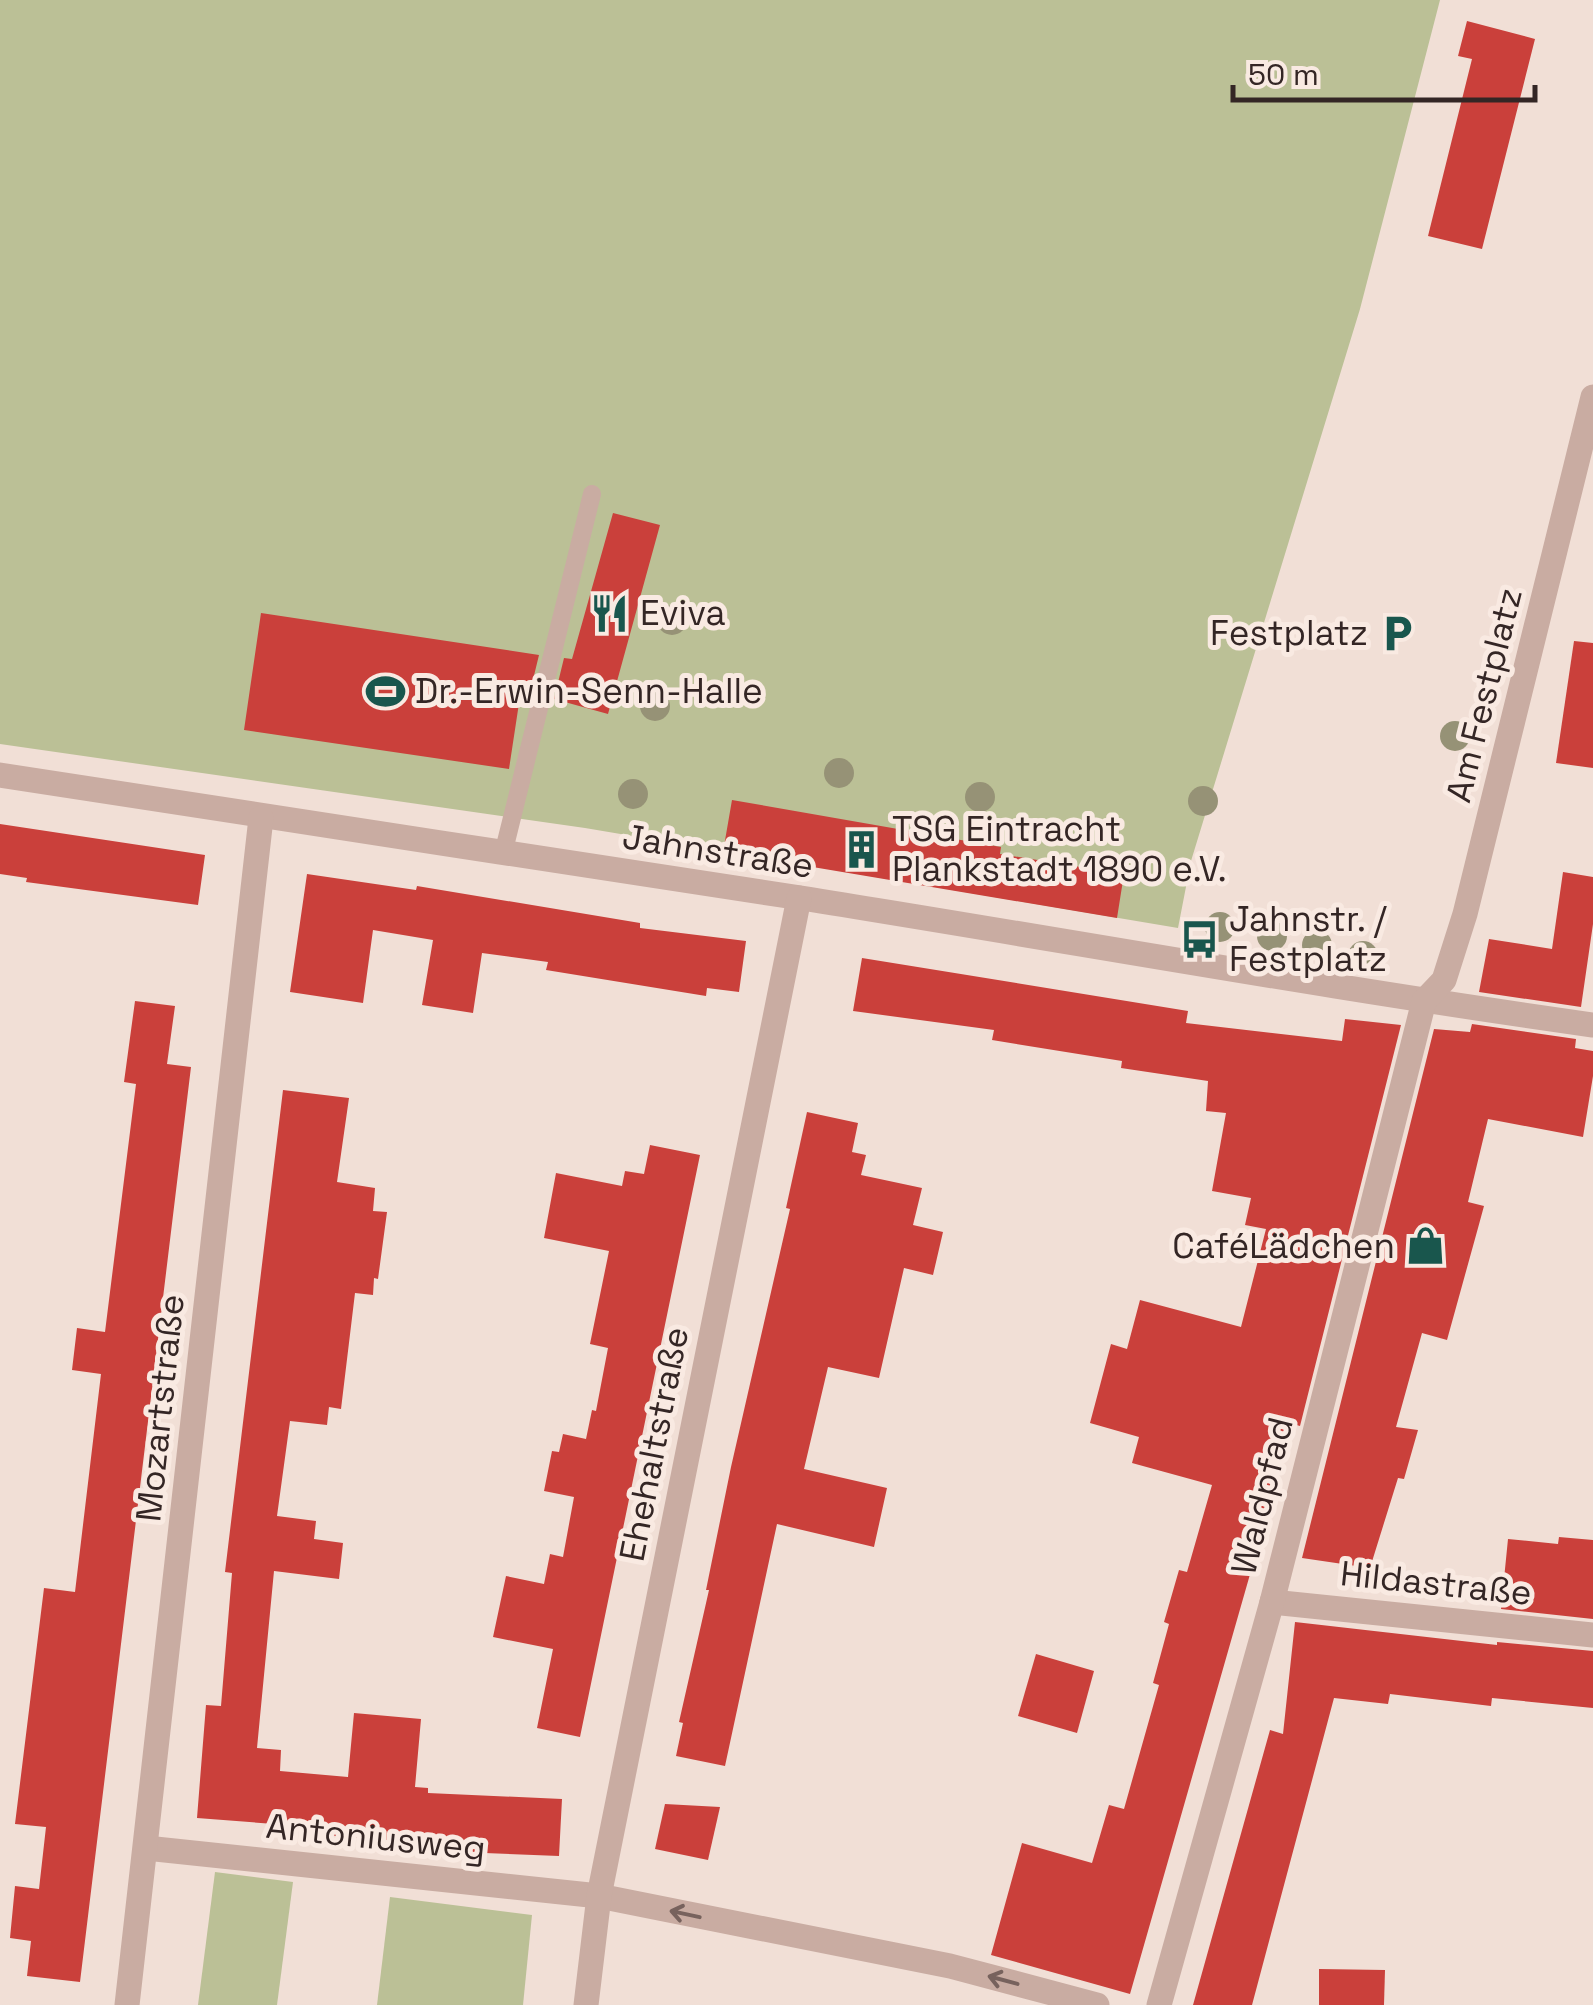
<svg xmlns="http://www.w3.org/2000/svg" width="1593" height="2005" font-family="'Space Grotesk',sans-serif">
	<rect width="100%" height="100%" fill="#f1dfd6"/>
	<g fill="#bbc096">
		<polygon points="0,0 1440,0 1360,309 1191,861 1178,928 585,828 0,744"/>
		<polygon points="215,1872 293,1882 277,2005 198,2005"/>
		<polygon points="390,1897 532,1915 523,2005 377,2005"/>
	</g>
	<g fill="#ca403b">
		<polygon points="1467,21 1535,39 1482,249 1428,236 1472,59 1458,56"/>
		<polygon points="613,513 660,525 608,714 554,699 564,658 572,659"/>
		<polygon points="261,613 539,655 530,692 521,690 509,769 244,730"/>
		<polygon points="1574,641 1593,643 1593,768 1556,763"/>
		<polygon points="732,800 1001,847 1000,854 1124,874 1117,918 723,852"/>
		<polygon points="0,824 205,855 198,905 26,882 27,878 0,874"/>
		<polygon points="1563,872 1593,877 1593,924 1581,1007 1479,992 1489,939 1552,949"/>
		<polygon points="307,874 416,890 417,886 640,923 640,928 746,941 739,992 707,988 706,996 546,970 548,962 482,953 473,1013 422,1005 433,940 373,930 363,1003 290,992"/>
		<polygon points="862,958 1188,1011 1186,1023 1342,1041 1345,1019 1401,1025 1300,1426 1293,1424 1130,1994 991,1955 1022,1843 1092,1863 1109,1805 1124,1809 1159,1685 1153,1683 1169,1624 1164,1622 1179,1570 1187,1572 1212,1485 1132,1463 1139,1437 1090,1423 1111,1344 1127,1349 1140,1300 1241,1327 1266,1229 1245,1225 1251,1198 1212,1191 1226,1113 1206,1111 1208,1081 1121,1068 1122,1061 992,1040 994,1030 853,1011"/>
		<polygon points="135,1001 175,1006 167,1064 191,1067 80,1982 27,1976 31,1941 10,1938 15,1886 39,1889 46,1827 15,1824 44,1588 75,1592 101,1374 72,1370 77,1328 105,1332 136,1084 124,1082"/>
		<polygon points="1472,1024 1576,1039 1575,1048 1593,1051 1593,1076 1583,1137 1488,1119 1468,1202 1484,1206 1478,1228 1447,1340 1422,1333 1396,1427 1418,1430 1404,1479 1398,1478 1370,1568 1302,1558 1434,1029 1470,1032"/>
		<polygon points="283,1090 349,1098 337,1182 375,1188 373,1211 387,1212 378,1279 374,1278 373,1295 355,1293 341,1409 329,1407 327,1425 290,1421 277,1516 316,1521 314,1539 343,1543 339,1579 274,1571 257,1748 281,1750 280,1771 348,1777 354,1713 421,1719 415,1787 428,1788 428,1793 562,1799 559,1856 459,1852 459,1846 327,1835 327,1828 197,1818 206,1705 221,1706 232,1573 225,1572"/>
		<polygon points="807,1112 858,1123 852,1152 866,1155 861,1175 922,1188 913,1225 943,1232 933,1275 904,1268 879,1378 828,1367 804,1469 887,1488 874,1547 777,1524 725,1766 676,1756 683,1723 679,1722 709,1590 706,1590 731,1467 790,1209 786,1208"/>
		<polygon points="650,1145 700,1155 580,1737 537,1728 553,1649 493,1637 506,1576 544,1584 550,1554 563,1557 574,1497 544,1491 552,1451 559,1452 563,1434 586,1439 592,1410 596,1411 608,1348 590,1344 609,1251 544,1238 556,1173 622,1186 625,1171 644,1174"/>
		<polygon points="1559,1537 1593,1540 1593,1619 1501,1609 1508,1539 1558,1544"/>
		<polygon points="1295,1622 1497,1645 1497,1642 1593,1651 1593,1708 1492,1698 1491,1706 1390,1694 1388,1704 1334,1698 1252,2005 1193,2005 1270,1730 1283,1734"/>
		<polygon points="1036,1654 1094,1671 1077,1733 1018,1716"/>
		<polygon points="665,1804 720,1807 708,1860 655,1849"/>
		<polygon points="1319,1969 1385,1970 1384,2005 1319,2005"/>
	</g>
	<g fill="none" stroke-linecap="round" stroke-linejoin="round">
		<polyline stroke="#c9aca2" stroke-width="18" points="503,854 592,494"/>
		<g stroke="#c9aca2" stroke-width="25">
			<path d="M0,775C267,818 534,856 801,898C1065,940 1328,988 1593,1025"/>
			<polyline points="1272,1602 1593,1635"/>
			<polyline points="146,1848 599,1896 950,1966 1097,2005"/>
			<polyline points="127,2005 261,818"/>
			<polyline points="586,2005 599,1896 799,898"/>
			<polyline points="1159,2005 1272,1602 1424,1001 1444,980 1465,914 1593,397"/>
		</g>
	</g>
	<g fill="#969276">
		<circle cx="672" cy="620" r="15"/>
		<circle cx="655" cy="706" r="15"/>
		<circle cx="1455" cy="736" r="15"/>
		<circle cx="839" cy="773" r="15"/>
		<circle cx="633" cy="794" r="15"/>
		<circle cx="980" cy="797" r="15"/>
		<circle cx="1203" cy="801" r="15"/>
		<circle cx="1220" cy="927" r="15"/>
		<circle cx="1272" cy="936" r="15"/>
		<circle cx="1317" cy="945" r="15"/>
		<circle cx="1363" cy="956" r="15"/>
	</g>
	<defs><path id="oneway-shaft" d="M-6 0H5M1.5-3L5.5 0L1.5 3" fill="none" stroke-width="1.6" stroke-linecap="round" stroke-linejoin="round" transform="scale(2.5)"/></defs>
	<g stroke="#77625d">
		<use href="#oneway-shaft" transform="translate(685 1914) rotate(-168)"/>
		<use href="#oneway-shaft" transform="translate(1003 1980) rotate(-165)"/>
	</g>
	<defs>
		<symbol id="restaurant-bare" viewBox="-9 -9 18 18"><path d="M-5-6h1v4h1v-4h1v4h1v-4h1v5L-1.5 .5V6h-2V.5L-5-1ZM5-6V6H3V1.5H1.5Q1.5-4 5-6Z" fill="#19564d" stroke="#f9eae2" stroke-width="2.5" paint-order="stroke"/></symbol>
		<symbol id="parking-bare" viewBox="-9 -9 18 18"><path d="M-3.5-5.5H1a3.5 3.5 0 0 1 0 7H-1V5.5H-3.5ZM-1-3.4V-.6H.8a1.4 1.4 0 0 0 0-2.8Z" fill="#19564d" stroke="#f9eae2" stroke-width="2.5" paint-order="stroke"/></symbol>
		<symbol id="stadium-bare" viewBox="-9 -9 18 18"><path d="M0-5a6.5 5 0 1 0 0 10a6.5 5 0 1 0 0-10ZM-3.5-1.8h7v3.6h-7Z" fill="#19564d" stroke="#f9eae2" stroke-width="2.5" paint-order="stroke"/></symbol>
		<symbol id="building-bare" viewBox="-9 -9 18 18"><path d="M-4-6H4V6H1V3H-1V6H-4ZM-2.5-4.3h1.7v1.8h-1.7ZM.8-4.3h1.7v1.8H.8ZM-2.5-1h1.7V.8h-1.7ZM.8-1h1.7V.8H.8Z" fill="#19564d" stroke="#f9eae2" stroke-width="2.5" paint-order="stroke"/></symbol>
		<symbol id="bus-bare" viewBox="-9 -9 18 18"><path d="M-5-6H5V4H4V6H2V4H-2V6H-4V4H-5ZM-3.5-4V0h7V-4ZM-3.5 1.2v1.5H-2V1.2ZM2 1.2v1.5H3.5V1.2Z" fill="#19564d" stroke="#f9eae2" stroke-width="2.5" paint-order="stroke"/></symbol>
		<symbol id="shop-bare" viewBox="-9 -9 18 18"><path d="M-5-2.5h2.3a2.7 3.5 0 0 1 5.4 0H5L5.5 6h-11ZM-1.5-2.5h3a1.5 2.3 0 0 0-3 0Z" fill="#19564d" stroke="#f9eae2" stroke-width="2.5" paint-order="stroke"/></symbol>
	</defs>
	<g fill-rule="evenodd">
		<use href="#restaurant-bare" x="582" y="586" width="55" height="55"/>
		<use href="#parking-bare" x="1370" y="606" width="55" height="55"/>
		<use href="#stadium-bare" x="358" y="664" width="55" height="55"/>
		<use href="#building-bare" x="834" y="822" width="55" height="55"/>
		<use href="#bus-bare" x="1172" y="912" width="55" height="55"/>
		<use href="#shop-bare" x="1398" y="1218" width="55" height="55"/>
	</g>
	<g text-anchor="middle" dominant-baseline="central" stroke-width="10" stroke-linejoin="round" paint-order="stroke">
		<g font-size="35" fill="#342625" stroke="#f9eae2" text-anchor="start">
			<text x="640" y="613">Eviva</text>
			<text x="1368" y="633" text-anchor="end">Festplatz</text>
			<text x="415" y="691">Dr.-Erwin-Senn-Halle</text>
			<text x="892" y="829">TSG Eintracht<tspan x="892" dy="40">Plankstadt 1890 e.V.</tspan></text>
			<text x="1229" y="919">Jahnstr. /<tspan x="1229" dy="40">Festplatz</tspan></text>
			<text x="1395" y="1246" text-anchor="end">CaféLädchen</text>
		</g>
		<g font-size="35" fill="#342625" stroke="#f9eae2">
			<text transform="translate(1484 695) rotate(-76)">Am Festplatz</text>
			<text transform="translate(718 851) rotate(9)">Jahnstraße</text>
			<text transform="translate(160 1408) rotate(-84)">Mozartstraße</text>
			<text transform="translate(654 1444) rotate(-79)">Ehehaltstraße</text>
			<text transform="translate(1262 1496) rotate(-76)">Waldpfad</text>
			<text transform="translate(1436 1583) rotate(6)">Hildastraße</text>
			<text transform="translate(376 1837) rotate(6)">Antoniusweg</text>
		</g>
	</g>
	<path d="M1233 85v15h302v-15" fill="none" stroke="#342625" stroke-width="5"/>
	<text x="1248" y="85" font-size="30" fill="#342625" stroke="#f9eae2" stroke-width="8" paint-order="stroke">50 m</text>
</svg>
